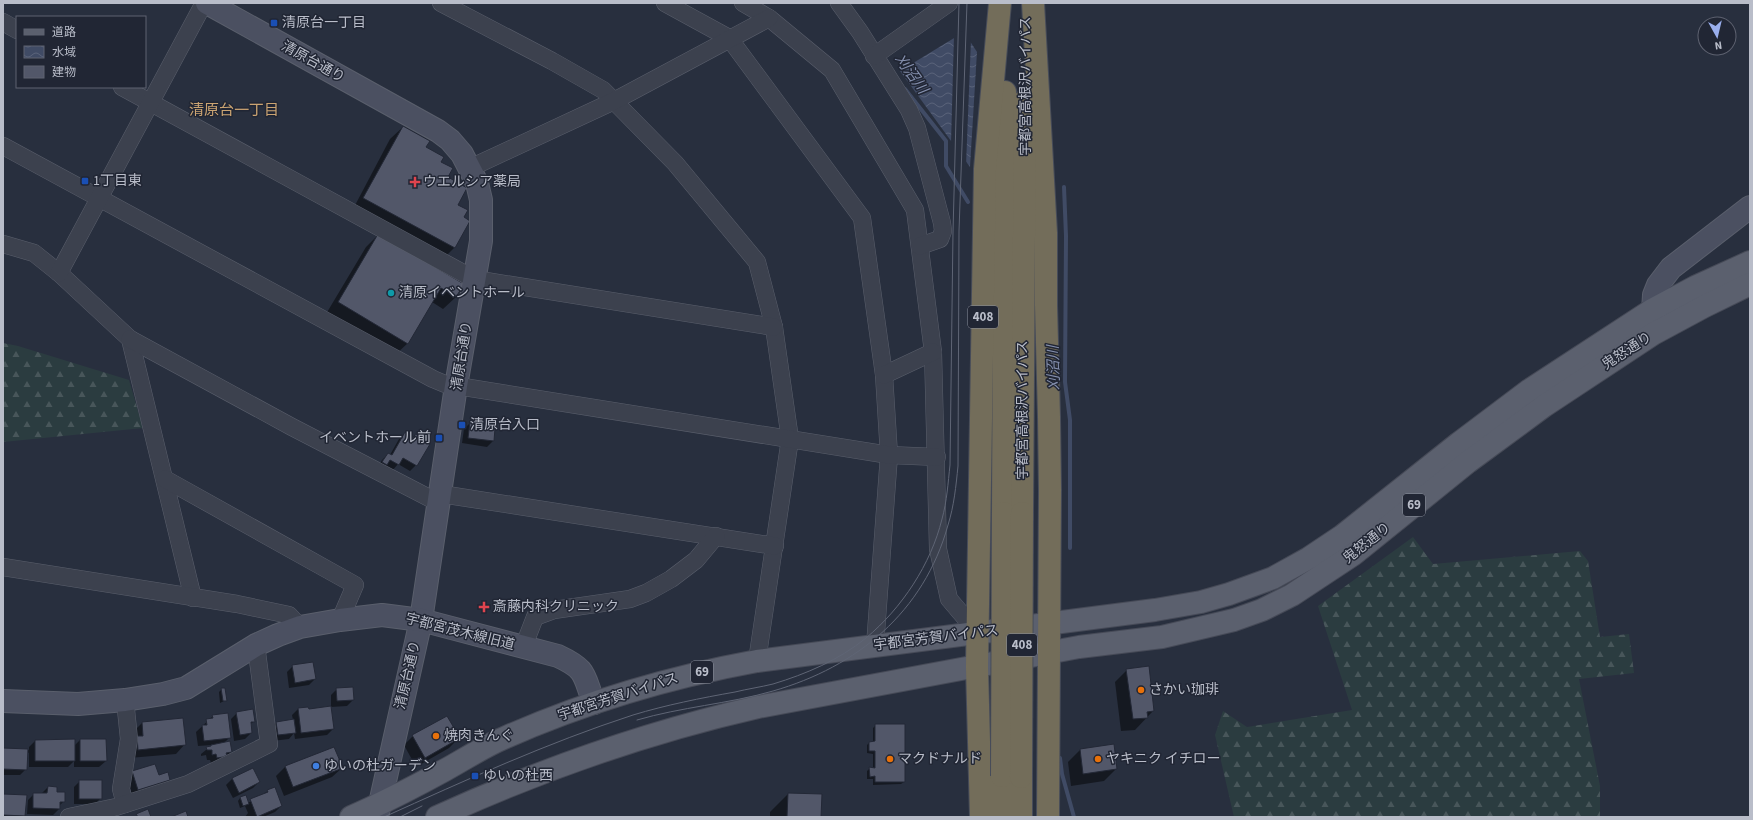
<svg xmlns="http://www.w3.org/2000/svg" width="1753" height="820" font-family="'Source Sans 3','Noto Sans JP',sans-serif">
	<defs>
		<pattern id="forest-firs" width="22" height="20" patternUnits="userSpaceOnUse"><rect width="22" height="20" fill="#2b3c40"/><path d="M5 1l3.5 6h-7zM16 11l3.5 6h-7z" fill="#48565a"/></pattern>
		<pattern id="water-waves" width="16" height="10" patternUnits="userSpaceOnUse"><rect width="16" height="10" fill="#404b65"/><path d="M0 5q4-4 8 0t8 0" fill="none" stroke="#5a637a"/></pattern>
	</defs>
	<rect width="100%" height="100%" fill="#282f3e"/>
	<g fill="url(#forest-firs)">
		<polygon points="3,343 18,346 129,380 143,428 3,442"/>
		<polygon points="1413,537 1433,564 1580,551 1588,561 1600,637 1629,634 1634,673 1579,679 1600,786 1600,817 1234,817 1215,735 1223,711 1247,727 1352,710 1318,606"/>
	</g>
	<polygon fill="url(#water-waves)" points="964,32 977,52 970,167 900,71"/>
	<polygon fill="#282f3e" points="964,30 971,39 966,165 951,144 954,36"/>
	<g fill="#0007">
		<polygon points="403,127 439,162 462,218 455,247 442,260 352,211 390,139"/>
		<polygon points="378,235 456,297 443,309 432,302 408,343 395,355 326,314 366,247"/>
		<polygon points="470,423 482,428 493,441 487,447 462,443 464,429"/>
		<polygon points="405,433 413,437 416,435 416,465 410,471 398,464 392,471 377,469 382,460 388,454 390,455 399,439"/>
		<polygon points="293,666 315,679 309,685 289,688 287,672"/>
		<polygon points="1127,670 1153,711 1135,730 1121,731 1115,682"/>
		<polygon points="222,689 226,700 220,703 219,692"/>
		<polygon points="337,689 353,700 347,706 331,707 331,695"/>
		<polygon points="307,708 333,729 327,735 295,739 294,733 289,739 272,741 270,729 276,723 293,720 292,715 298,709"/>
		<polygon points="237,713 254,721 250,725 251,733 245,739 234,741 231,719"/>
		<polygon points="213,716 230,737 224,743 231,752 225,758 216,762 211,763 210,760 207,760 206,755 201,756 201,754 212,745 198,746 196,732"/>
		<polygon points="142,723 185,744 176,754 129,758 133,732"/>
		<polygon points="876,725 904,782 901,784 873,785 873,779 867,779 867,771 870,768 873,768 873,754 867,753 867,745 869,743 873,742 873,728"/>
		<polygon points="413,736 459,738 449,748 416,767 404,745"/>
		<polygon points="74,740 74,746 80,740 105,740 106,761 99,767 74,767 74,761 68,767 29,767 29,753 27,752 26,769 20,775 3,775 3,749 29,750 29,747 35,741"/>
		<polygon points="334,748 342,768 332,777 284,796 276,776 285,767"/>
		<polygon points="1080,750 1116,769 1104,781 1071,786 1068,762"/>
		<polygon points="252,769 259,782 253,788 233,798 226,785 232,779"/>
		<polygon points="133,772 158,776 169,779 163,785 132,795 127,778"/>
		<polygon points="80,781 101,798 95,804 74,804 74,787"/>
		<polygon points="48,787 56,793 64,801 59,806 59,809 53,815 27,814 28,800 34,794 41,794"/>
		<polygon points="268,791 281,806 275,812 263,817 245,817 248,813 245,806 240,808 238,801 240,798 248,803"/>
		<polygon points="788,794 820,817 770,817 770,812"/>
		<polygon points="3,795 24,815 23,817 3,817"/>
	</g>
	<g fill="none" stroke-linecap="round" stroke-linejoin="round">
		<g stroke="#404b65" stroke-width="4">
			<polyline points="905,89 946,141 946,166 968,202"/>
			<polyline points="1064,187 1066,236 1065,382 1070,420 1070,548"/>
			<polyline points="1060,758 1062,774 1074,817"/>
		</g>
	</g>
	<g fill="#525769" stroke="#232836">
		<polygon points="403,126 430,141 426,147 444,157 441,162 453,168 448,177 467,188 458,205 468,210 464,217 470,221 455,248 363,198"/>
		<polygon points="378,234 464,284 456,297 441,288 408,344 338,302"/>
		<polygon points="470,422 483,424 483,427 495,428 494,441 468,438"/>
		<polygon points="405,432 414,437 415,434 425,439 424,441 430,444 417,466 403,458 399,465 390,460 387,465 382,462 388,453 392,455"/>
		<polygon points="313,662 316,679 295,683 292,665"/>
		<polygon points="1149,666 1154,711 1147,712 1148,718 1133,719 1126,669"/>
		<polygon points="353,687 354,700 337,701 336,688"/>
		<polygon points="221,688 225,688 227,701 223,701"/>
		<polygon points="331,706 334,729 301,733 298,708 308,707 309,709"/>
		<polygon points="253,709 255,722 251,722 252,733 240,735 236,712"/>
		<polygon points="228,713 231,738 204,741 202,725 207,725 206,719 213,718 212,715"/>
		<polygon points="447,716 460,738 425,758 412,735"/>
		<polygon points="183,718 186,745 138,750 137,736 143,736 142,722"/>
		<polygon points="294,719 296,733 278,735 276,722"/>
		<polygon points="875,724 905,724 905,782 875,782 875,776 870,777 869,767 875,768 875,751 869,751 869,742 875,741"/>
		<polygon points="75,739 75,761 35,761 35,740"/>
		<polygon points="80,739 106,739 107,761 80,761"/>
		<polygon points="230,741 232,752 226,753 227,755 223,757 217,758 216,754 212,755 212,750 207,750 206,747 211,746 211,745"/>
		<polygon points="1114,744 1117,769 1083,774 1080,749"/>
		<polygon points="334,747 343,768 293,787 285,766"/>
		<polygon points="3,748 28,749 27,770 3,769"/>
		<polygon points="155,764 159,775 168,772 170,780 138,790 132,771"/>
		<polygon points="253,768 260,782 239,793 232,778"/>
		<rect x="79" y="780" width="23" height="19"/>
		<polygon points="48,786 57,787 57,792 65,792 65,802 60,802 60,809 33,808 33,793 47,793"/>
		<polygon points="275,787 282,806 257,817 250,799 268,792 267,790"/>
		<polygon points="788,793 822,794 821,817 787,817"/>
		<polygon points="3,794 27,795 25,816 3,815"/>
		<polygon points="246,795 249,804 243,806 240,797"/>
		<polygon points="148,809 151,817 138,817 136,814"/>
		<polygon points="186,811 188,817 171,817"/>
	</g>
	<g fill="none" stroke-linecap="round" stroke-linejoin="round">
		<defs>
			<g id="street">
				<polyline points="441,3 552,61 603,90 675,163 757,262 774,327 790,439 757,661"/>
				<polyline points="665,3 729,38 862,218 884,375 889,455 875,646"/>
				<polyline points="743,3 769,18 832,70 915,210 933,352 938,549 949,599 977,632"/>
				<polyline points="839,3 860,32 909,110 917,128 942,223 943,231 940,239 920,246"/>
				<polyline points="3,22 17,30"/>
				<polyline points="874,56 949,3"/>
				<polyline points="122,87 474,279 774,327"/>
				<polyline points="3,146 433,379 445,384 889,455 937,457"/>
				<polyline points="470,168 614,101 769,18"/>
				<polyline points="3,244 34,253 59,273 130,339 193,598"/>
				<polyline points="59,273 204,3"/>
				<polyline points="130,339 292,427 439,503"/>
				<polyline points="884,375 933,352"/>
				<polyline points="165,479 355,585 340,620"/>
				<polyline points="441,494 775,546"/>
				<polyline points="3,567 237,604 289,615 300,627"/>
				<polyline points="523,648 535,617 554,610 630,599 646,593 671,579 696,560 716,536"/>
				<polyline points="125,700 129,739 121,789 125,804"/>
				<polyline points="69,817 116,807 188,784 269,744 256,645"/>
			</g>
			<g id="secondary">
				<polyline points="207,3 438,131 450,140 462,154 477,183 481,200 481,241 456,386 421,620 377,817"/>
				<polyline points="1652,326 1654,295 1658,285 1671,268 1750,207"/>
				<path d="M3,701L78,704L125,700L163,694L186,688L256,645L278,635L300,627L340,620L382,615L421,620L558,656C588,670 583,675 594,703"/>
			</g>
			<g id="primary">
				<path d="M351,817C383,803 414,787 445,770C465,759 483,747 504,738C585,702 670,677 757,661L1155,610L1201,602L1229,594L1273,578L1309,558L1342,536L1459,443L1528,391L1652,310L1695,287L1750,262"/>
				<path d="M437,817C540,770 648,732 758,707L1079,647L1162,637L1234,620L1262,610L1292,595L1354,554L1468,462L1544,406L1653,334L1705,306L1750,284"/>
			</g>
			<g id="highway">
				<polyline points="1033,3 1046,233 1046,305 1049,417 1050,490 1048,817"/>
				<polyline points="1003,513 1005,92"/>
				<polyline points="1022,513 1025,100"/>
				<polyline points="981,817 977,667 985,169 1000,3"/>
				<polyline points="1002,817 1002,776"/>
				<polyline points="1021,817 1021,777"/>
			</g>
		</defs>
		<use href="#street" stroke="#5a5f6c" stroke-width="18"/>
		<use href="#secondary" stroke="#5a5f6c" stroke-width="24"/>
		<use href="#primary" stroke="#464a57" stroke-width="24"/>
		<use href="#highway" stroke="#474c59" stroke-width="24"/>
		<use href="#street" stroke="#3c414e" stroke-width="17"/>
		<use href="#secondary" stroke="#4b5061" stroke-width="22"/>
		<use href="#primary" stroke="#5b606e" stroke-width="22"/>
		<use href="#highway" stroke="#736d5a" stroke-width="22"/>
		<g stroke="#5f6575" stroke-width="1">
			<path d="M637,720C681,707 728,704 773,691C857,667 924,612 948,525C954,506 956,486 958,466L959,231L967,3"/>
			<path d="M384,817C466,780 547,743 633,715C666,705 701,698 735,692C747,689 761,687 773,684C806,674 839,660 866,638C902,608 931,564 942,519C947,501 948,483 950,465L953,232L959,3"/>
			<polyline points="400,817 422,806"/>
		</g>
		<defs>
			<g id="highway-bridge">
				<polyline points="1002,776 1003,513"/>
				<polyline points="1021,777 1022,513"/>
			</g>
		</defs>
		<use href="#highway-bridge" stroke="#474c59" stroke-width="24" stroke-linecap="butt"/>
		<use href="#highway-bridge" stroke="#736d5a" stroke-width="22"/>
	</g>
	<g fill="#1a4fb4" stroke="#212634" stroke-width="1.5">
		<rect x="270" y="19" width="8" height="8" rx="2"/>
		<rect x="81" y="177" width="8" height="8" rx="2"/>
		<rect x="458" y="421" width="8" height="8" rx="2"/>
		<rect x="435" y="434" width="8" height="8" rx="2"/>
		<rect x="471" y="772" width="8" height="8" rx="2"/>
	</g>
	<g fill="#e0444e" stroke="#212634" stroke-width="1.5">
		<path d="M413 176h4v4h4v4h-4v4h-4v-4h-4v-4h4z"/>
		<path d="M482 601h4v4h4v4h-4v4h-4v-4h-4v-4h4z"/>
	</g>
	<circle fill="#0f9aa8" stroke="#212634" stroke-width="1.5" cx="391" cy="293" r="4"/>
	<g fill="#e8710a" stroke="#212634" stroke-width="1.5">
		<circle cx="1141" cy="690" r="4"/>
		<circle cx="436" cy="736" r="4"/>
		<circle cx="890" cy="759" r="4"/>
		<circle cx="1098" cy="759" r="4"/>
	</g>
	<circle fill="#3f7fe0" stroke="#212634" stroke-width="1.5" cx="316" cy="766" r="4"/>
	<g text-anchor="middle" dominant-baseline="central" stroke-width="3" stroke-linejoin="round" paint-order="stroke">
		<g fill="#212634" stroke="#8b909c" stroke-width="1">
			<rect x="968" y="306" width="30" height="22" rx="3"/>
			<rect x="1403" y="494" width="22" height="22" rx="3"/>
			<rect x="1007" y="634" width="30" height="22" rx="3"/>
			<rect x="691" y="661" width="22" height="22" rx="3"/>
		</g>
		<g font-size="13" font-weight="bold" fill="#b9bdc9">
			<text x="983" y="317">408</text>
			<text x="1414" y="505">69</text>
			<text x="1022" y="645">408</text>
			<text x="702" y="672">69</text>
		</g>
		<g font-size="14" fill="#b9bdc9" stroke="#212634" text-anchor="start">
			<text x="282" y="23">清原台一丁目</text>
			<text x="93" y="181">1丁目東</text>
			<text x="423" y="182">ウエルシア薬局</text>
			<text x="399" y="293">清原イベントホール</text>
			<text x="470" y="425">清原台入口</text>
			<text x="431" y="438" text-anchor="end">イベントホール前</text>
			<text x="493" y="607">斎藤内科クリニック</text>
			<text x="1149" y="690">さかい珈琲</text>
			<text x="444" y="736">焼肉きんぐ</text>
			<text x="898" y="759">マクドナルド</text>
			<text x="1106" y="759">ヤキニク イチロー</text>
			<text x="324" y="766">ゆいの杜ガーデン</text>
			<text x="483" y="776">ゆいの杜西</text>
		</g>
		<g font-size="14" fill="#b9bdc9" stroke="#212634">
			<text transform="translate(313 62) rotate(29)">清原台通り</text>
			<text transform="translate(1026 86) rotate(-90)">宇都宮高根沢バイパス</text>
			<text transform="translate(1627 351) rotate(-33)">鬼怒通り</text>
			<text transform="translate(462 356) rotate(-81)">清原台通り</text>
			<text transform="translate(1023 410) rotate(-90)">宇都宮高根沢バイパス</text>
			<text transform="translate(1367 543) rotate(-38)">鬼怒通り</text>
			<text transform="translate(460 632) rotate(14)">宇都宮茂木線旧道</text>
			<text transform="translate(936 638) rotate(-7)">宇都宮芳賀バイパス</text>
			<text transform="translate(408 675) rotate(-77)">清原台通り</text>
			<text transform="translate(618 697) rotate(-18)">宇都宮芳賀バイパス</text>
		</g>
		<g font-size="15" font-style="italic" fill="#848fad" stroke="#212634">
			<text transform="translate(911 74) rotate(54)">刈沼川</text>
			<text transform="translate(1054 368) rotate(-92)">刈沼川</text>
		</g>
		<g font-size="15" fill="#cba472" stroke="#212634">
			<text x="234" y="110">清原台一丁目</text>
		</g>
	</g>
	<rect width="1753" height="820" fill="none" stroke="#b9bdc9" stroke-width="8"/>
	<rect x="16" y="16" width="130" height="72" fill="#212634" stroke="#5e6270"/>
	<rect x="24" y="29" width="20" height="6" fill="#5b606e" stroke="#5e6270"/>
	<text x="52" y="36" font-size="12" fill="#b9bdc9">道路</text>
	<rect x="24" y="46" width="20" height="12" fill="url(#water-waves)" stroke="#5e6270"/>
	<text x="52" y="56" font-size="12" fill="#b9bdc9">水域</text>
	<rect x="24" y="66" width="20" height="12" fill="#525769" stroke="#5e6270"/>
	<text x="52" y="76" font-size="12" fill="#b9bdc9">建物</text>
	<g transform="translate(1717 36) rotate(172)"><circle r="19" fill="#212634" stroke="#5e6270"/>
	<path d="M0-3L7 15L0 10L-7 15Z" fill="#99aeed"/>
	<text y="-6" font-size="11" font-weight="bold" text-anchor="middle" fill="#b9bdc9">N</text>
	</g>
</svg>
